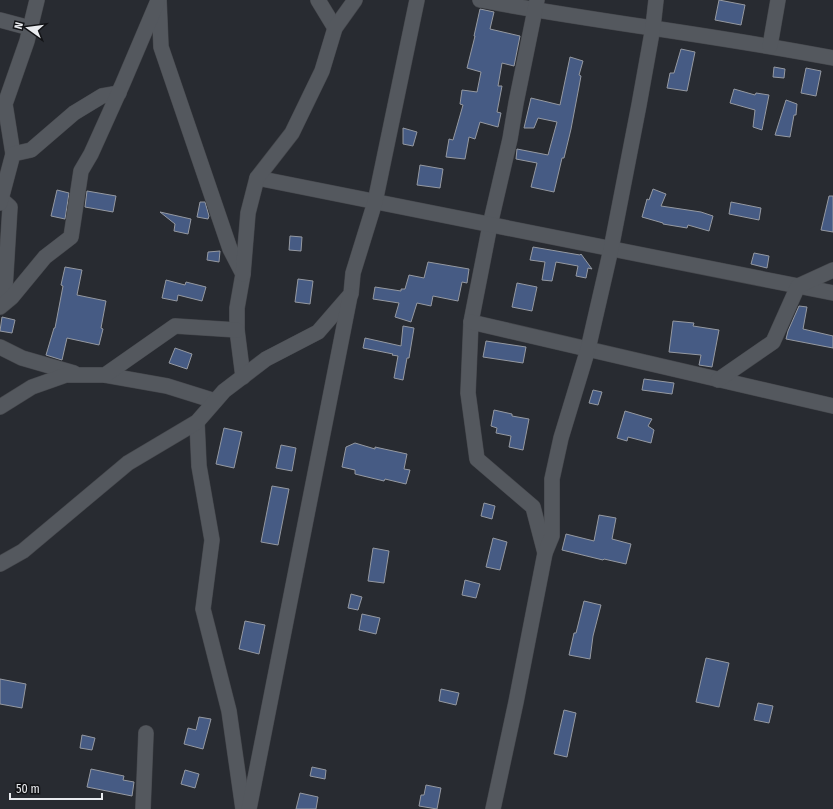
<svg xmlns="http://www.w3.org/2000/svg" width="833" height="809" font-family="'Fira Sans Condensed',sans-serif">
	<rect width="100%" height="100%" fill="#282b31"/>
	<g fill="#465b84" stroke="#9599a1">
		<polygon points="719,0 745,5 741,25 715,20"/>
		<polygon points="480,9 494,12 490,29 520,36 514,66 502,63 498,86 502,86 497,112 501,113 498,127 480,122 475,139 469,137 465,159 446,157 449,139 453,140 463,105 460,104 462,90 477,92 481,72 467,68 475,36 474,36"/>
		<polygon points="681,49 695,52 687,91 667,88 670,73 674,73"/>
		<polygon points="570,57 583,61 579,75 581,76 571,129 564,158 562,158 554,192 531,187 537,163 516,159 517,149 548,155 557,122 538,118 534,128 524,128 531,98 560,105"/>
		<polygon points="774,67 785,69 784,78 773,77"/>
		<polygon points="806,68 821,71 816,96 801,93"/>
		<polygon points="734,89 755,95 756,93 769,95 762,130 753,127 755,110 730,103"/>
		<polygon points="786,100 797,104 796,115 794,115 790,137 775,135"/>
		<polygon points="403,128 417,132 413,146 403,144"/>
		<polygon points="420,165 443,169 440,188 417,185"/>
		<polygon points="653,189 666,194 661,206 701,212 713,216 709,231 688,225 687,228 663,224 663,223 642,217 647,199 649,200"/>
		<polygon points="57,190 69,193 65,219 51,216"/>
		<polygon points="87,191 116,196 113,212 85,207"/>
		<polygon points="829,196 833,196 833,232 821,230"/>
		<polygon points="200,202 205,202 209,216 208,219 197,217"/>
		<polygon points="731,202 761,208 759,220 729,214"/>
		<polygon points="160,212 191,219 188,234 174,231 175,224"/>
		<polygon points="290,236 302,237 301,251 289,250"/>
		<polygon points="533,247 580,255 581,254 592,269 588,268 586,278 576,276 578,266 556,262 552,281 542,280 545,262 530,260"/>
		<polygon points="220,251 219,262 207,260 208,252"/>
		<polygon points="754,253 769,256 767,268 751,264"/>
		<polygon points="428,262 469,269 467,283 462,282 458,301 433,296 431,306 417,303 411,322 395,317 399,303 373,299 375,287 401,291 401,289 405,289 409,275 424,278"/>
		<polygon points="65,267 82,270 77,295 106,301 101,328 103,329 99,345 67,338 62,360 46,355 54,328 55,328 63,286 61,285"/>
		<polygon points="298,279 313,281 310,304 295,302"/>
		<polygon points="166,280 185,285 186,282 206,287 202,301 178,295 177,301 162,298"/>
		<polygon points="517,283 537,287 532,311 512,307"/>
		<polygon points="799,306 807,307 803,329 833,336 833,348 786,339 788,331"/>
		<polygon points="2,317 15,320 12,333 0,331"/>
		<polygon points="673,321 694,323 693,326 719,330 712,367 699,365 701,355 669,352"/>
		<polygon points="403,326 414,328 409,358 407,358 403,380 394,378 398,356 392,355 393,354 363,348 365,338 401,346"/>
		<polygon points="486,341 526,347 523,363 483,357"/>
		<polygon points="175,348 192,354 187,369 169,363"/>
		<polygon points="644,379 674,383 672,394 642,390"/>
		<polygon points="593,390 602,392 598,405 589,403"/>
		<polygon points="494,410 512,414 512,416 529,419 523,450 509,447 511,436 496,433 497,428 491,426"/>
		<polygon points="625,411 652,419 648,426 654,430 651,443 628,437 627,441 617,438"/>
		<polygon points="224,428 242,432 234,468 216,464"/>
		<polygon points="355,443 375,449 375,447 407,454 404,469 410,470 406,484 385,479 384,481 355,474 355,470 342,467 346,447"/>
		<polygon points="281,445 296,448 292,471 276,468"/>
		<polygon points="272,486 289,489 278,545 261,542"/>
		<polygon points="484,503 495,506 492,519 481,516"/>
		<polygon points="599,515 616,518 612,539 631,544 626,564 604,559 603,560 562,550 566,534 594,541"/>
		<polygon points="493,538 507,542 500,570 486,567"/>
		<polygon points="373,548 389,551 384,583 368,581"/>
		<polygon points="465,580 480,584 476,598 462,595"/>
		<polygon points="351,594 362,597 358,610 348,608"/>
		<polygon points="584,601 601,605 593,636 590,659 569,655 574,633 576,633"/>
		<polygon points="362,614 380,618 376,634 359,630"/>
		<polygon points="245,621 265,625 259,654 239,649"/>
		<polygon points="706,658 729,663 719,707 696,702"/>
		<polygon points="0,679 26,684 22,708 0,704"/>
		<polygon points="441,689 459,693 456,705 439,701"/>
		<polygon points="758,703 773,706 769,723 754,720"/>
		<polygon points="564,710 576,713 567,757 554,754"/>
		<polygon points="199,717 211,719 203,749 184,744 188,728 196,730"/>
		<polygon points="82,735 95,738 92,750 80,748"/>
		<polygon points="312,767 326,770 325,779 310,776"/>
		<polygon points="91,769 124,776 123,780 134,782 132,796 87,787"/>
		<polygon points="185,770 199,774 195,788 181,784"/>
		<polygon points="426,785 441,788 437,809 419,806 421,795 424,795"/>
		<polygon points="300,793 318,797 316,809 296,809"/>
	</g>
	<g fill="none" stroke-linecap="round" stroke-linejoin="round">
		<defs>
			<g id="minor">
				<polyline points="159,0 161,47 230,249 243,274 237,308 237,330 243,377"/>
				<polyline points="318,0 335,28"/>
				<path d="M480,0C597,22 716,35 833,58"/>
				<polyline points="537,0 516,103 510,139 490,225 471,322 468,393 477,459 533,507 545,553"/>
				<polyline points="0,20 30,28"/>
				<polyline points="770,46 778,0"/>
				<polyline points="13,154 5,104 27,41 37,0"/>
				<polyline points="257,178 833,293"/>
				<polyline points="0,198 10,207 5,289 0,298"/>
				<polyline points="0,203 13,154 31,150 74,113 102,96 119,93"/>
				<polyline points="243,274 248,213 257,178 292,133 322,71 335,28 355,0"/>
				<polyline points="0,307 12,297 45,257 71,237 81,171 91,154 123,83 157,3"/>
				<polyline points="471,322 833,406"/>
				<polyline points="0,347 22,358 74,373"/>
				<polyline points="105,375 167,386 215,401"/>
				<polyline points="718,380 773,342 798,286 833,270"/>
				<polyline points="0,407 32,387 66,375 105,375 175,326 237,330"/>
				<polyline points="197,422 199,466 212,540 203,609 229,711 243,809"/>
				<polyline points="0,564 23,551 128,463 197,422 224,391 266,359 318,332 351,294 353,273 375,202 417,0"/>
				<polyline points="143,809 146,733"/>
				<polyline points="249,809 350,296"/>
				<polyline points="493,809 516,702 545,553 552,536 552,479 561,438 588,349 611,249 639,105 653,27 656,0"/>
			</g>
		</defs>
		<use href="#minor" stroke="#45474c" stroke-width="16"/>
		<use href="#minor" stroke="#54585e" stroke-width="15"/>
	</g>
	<g transform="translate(28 28) rotate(284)" stroke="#121316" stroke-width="3" paint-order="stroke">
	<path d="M0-3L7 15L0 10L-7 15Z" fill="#e9ebef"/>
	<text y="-6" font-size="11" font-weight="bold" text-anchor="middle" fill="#e9ebef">N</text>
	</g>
	<path d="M10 793v6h92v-6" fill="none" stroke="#e9ebef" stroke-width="2"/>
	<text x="16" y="793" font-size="12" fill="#e9ebef" stroke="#121316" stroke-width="3" paint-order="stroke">50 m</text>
</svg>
